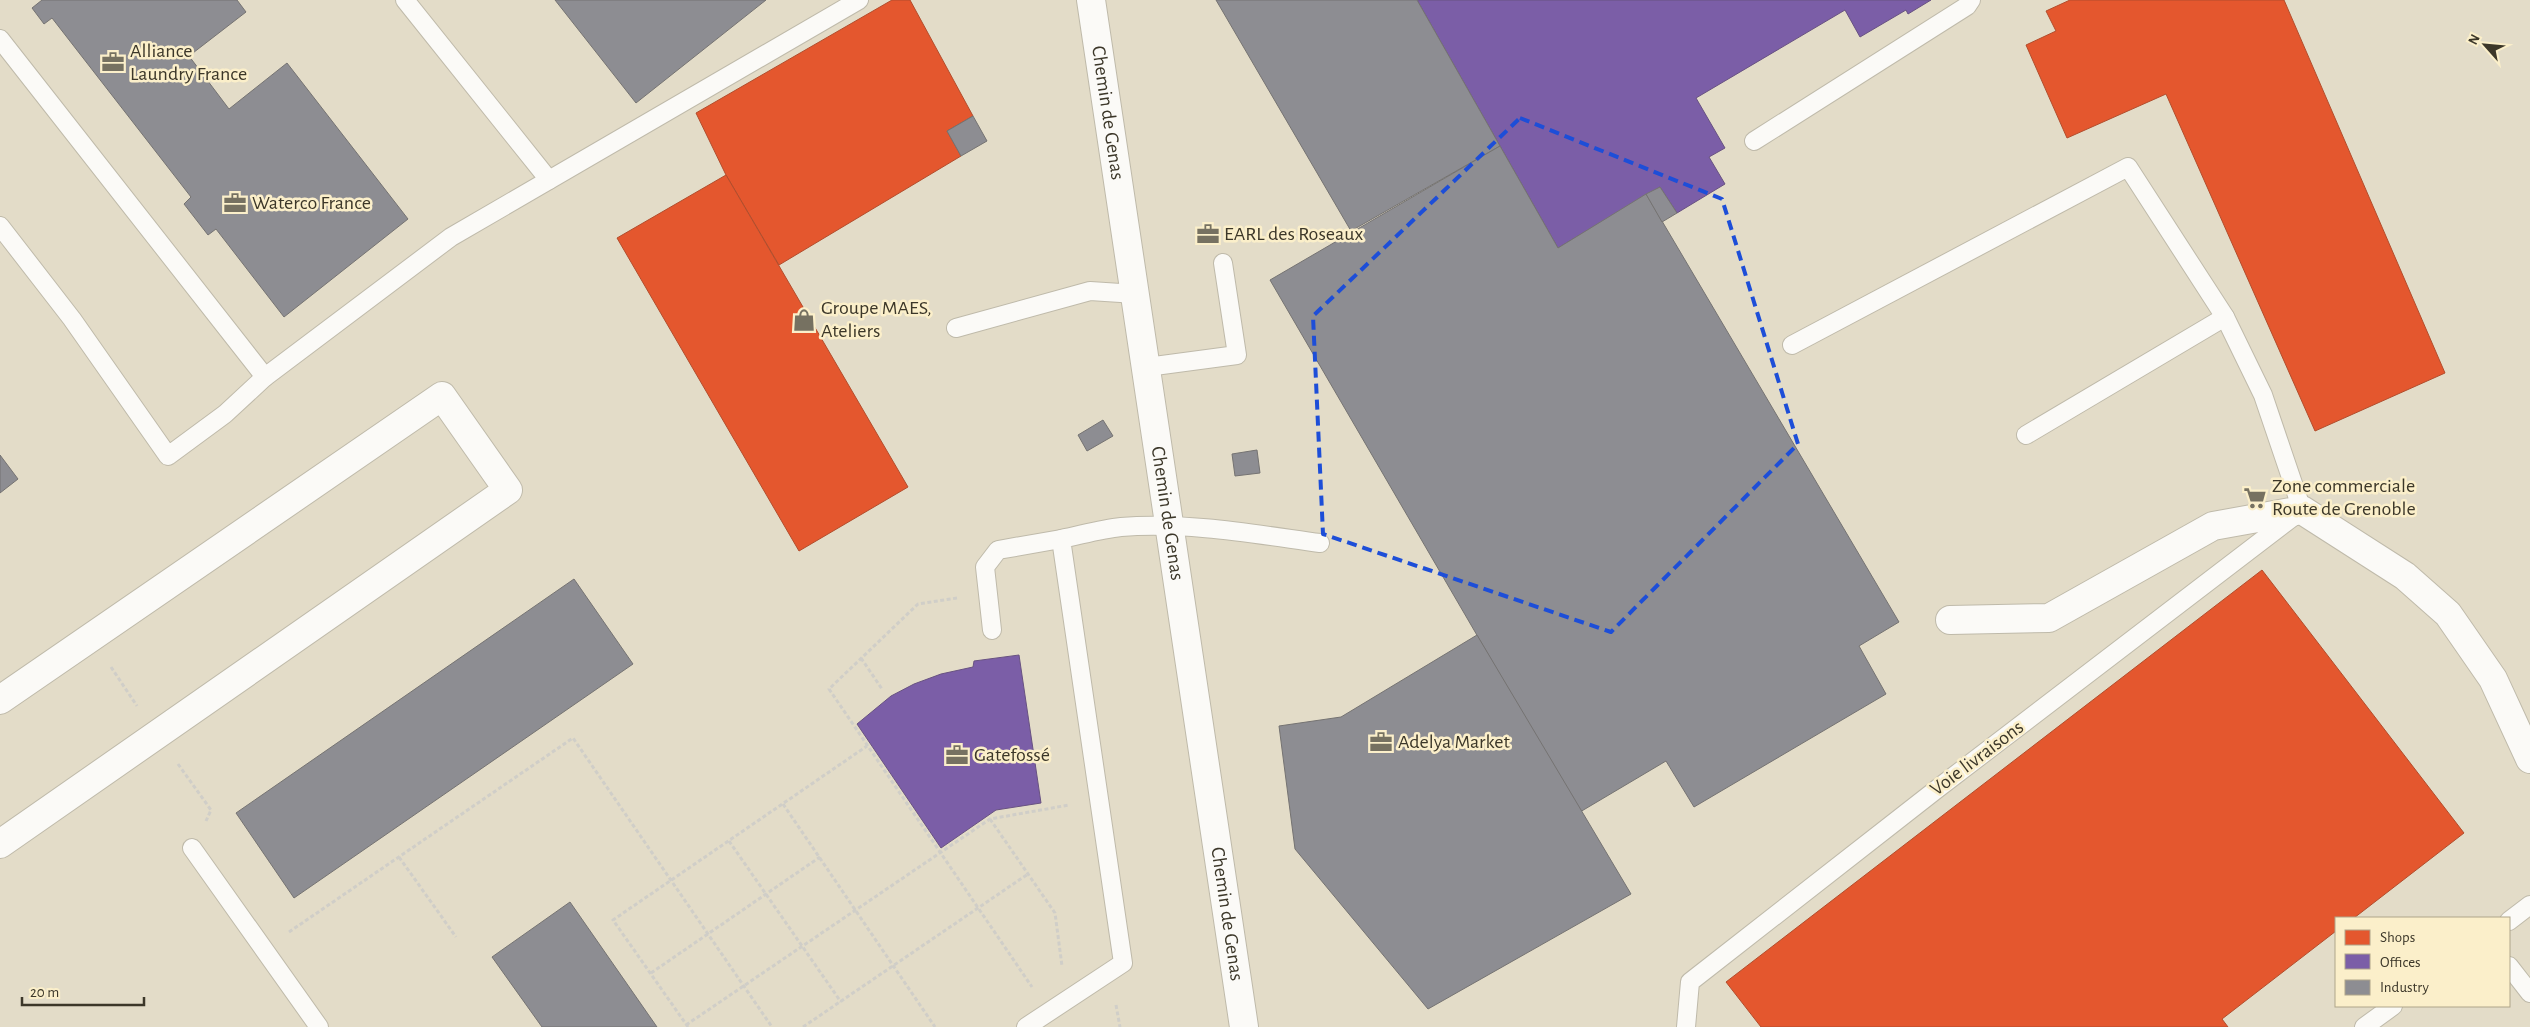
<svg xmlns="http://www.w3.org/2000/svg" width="2530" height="1027" font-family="'Alegreya Sans',sans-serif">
	<rect width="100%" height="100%" fill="#e3dcc8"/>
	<g fill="#e4572e" stroke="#b24d2c">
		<polygon points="892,0 910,0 973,116 947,131 961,156 779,265 726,175 696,113"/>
		<polygon points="2070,0 2284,0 2445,373 2315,431 2166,94 2067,138 2026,45 2056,31 2046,11"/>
		<polygon points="726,175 908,487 799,551 617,238"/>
		<polygon points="2262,570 2464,833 2354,918 2336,918 2336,931 2222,1019 2228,1027 1761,1027 1726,982"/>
	</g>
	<g fill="#7b5ea7" stroke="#685281">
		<polygon points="1417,0 1931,0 1908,14 1906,10 1860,37 1845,10 1696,98 1725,148 1709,157 1725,184 1677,213 1660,187 1558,248"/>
		<polygon points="1019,655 1041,803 996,810 941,848 857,724 891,696 914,684 941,674 973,667 974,661"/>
	</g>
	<g fill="#8d8d92" stroke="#757372">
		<polygon points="42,0 237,0 246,12 189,56 229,109 287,63 408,219 284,317 216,229 208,235 184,204 191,197 52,18 44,24 32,8"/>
		<polygon points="555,0 766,0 636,103"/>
		<polygon points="1216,0 1417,0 1500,146 1351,231"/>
		<polygon points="973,116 987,141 961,156 947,131"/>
		<polygon points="1500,146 1558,248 1646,194 1899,622 1859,646 1886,694 1694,807 1666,761 1580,812 1270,280"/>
		<polygon points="1660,187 1677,213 1662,222 1646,194"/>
		<polygon points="1103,420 1113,436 1087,451 1078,435"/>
		<polygon points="1257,450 1260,473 1235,476 1232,454"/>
		<polygon points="0,455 18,479 0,493"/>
		<polygon points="574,579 633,664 294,898 236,813"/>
		<polygon points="1477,635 1631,894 1428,1009 1295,849 1279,726 1341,717"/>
		<polygon points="570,902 657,1027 542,1027 492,957"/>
	</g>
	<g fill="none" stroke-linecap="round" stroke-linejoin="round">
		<defs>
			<g id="lane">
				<polyline points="405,0 549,180"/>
				<polyline points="0,39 265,377 451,237 859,0"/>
				<polyline points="1754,141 1967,6 1971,0"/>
				<polyline points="0,226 72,319 168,456 225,414 265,377"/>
				<polyline points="956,328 1090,291 1136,294"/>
				<polyline points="1147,367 1237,355 1223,263"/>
				<polyline points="2026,435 2225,317"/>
				<polyline points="992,630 985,567 998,550 1061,539"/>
				<polyline points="192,848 319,1027"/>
				<polyline points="2509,921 2530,905"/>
				<polyline points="2509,966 2530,993"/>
				<path d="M1026,1027L1123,963L1061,539C1081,535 1101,529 1121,527C1188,522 1254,534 1320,543"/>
				<polyline points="1686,1027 1690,982 1937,789 2302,510 2263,395 2225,317 2128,167 1792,345"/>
				<polyline points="2364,1027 2393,1006"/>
			</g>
			<g id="street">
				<path id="s1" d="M1091,0L1244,1027"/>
				<polyline points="1950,620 2049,618 2213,526 2302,510 2405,576 2448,614 2493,679 2530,759"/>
				<polyline points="0,700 442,396 508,490 0,844"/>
			</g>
		</defs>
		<use href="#lane" stroke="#bfbaaa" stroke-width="20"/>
		<use href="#street" stroke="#bfbaaa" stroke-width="30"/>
		<g stroke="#d0cec8" stroke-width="3" stroke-dasharray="4 2.5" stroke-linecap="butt">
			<polyline points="957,598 918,604 829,689 1032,987"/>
			<polyline points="861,658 882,689"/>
			<polyline points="111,667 137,706"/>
			<polyline points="178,764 211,810 206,821"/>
			<polyline points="783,804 935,1027"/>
			<polyline points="990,819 1055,913 1062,966"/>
			<polyline points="729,841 841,1002"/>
			<polyline points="399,857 456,937"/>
			<polyline points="289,932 573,738 772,1027"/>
			<polyline points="651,973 820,857"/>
			<polyline points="1116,1005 1120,1027"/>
			<polyline points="686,1025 990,819 1069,805"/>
			<polyline points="688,1027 613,920 867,746"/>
			<polyline points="803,1027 1028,874"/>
		</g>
		<use href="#lane" stroke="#fbfaf7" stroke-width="18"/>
		<use href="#street" stroke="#fbfaf7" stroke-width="28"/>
	</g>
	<path fill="none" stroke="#1d4ed8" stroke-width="4" stroke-dasharray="10 6" stroke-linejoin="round" d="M1520,118L1722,199L1798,444L1611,632L1323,534L1313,316Z"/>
	<defs>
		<symbol id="office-bare" viewBox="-9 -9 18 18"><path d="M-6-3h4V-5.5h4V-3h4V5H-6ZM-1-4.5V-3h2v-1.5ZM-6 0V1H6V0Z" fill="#767161" stroke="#fbefca" stroke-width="2.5" paint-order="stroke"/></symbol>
		<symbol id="shop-bare" viewBox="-9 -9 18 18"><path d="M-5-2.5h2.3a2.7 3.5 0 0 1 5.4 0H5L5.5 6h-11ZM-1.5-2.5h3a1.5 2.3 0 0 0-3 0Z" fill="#767161" stroke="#fbefca" stroke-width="2.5" paint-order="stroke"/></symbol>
		<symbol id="supermarket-bare" viewBox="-9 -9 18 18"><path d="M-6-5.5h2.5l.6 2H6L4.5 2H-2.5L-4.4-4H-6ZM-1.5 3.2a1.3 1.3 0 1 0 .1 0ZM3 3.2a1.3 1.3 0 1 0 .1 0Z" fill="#767161" stroke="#fbefca" stroke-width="2.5" paint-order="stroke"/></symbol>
	</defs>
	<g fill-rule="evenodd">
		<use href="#office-bare" x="97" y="46" width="32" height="32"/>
		<use href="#office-bare" x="219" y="187" width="32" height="32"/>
		<use href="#office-bare" x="1192" y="218" width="32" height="32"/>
		<use href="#shop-bare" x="788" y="304" width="32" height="32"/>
		<use href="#supermarket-bare" x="2239" y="482" width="32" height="32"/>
		<use href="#office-bare" x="1365" y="726" width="32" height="32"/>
		<use href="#office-bare" x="941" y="739" width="32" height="32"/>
	</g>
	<g text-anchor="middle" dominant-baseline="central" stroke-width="5" stroke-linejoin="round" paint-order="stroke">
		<g font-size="20" fill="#3c3729" stroke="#fbefca" text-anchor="start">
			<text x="130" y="51">Alliance<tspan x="130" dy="23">Laundry France</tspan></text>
			<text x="252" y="203">Waterco France</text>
			<text x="1224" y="234">EARL des Roseaux</text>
			<text x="821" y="308">Groupe MAES,<tspan x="821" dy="23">Ateliers</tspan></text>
			<text x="2272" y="486">Zone commerciale<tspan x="2272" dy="23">Route de Grenoble</tspan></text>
			<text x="1398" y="742">Adelya Market</text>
			<text x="974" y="755">Gatefossé</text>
		</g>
		<g font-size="20" fill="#3c3729" stroke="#fbefca">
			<text stroke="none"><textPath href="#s1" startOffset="114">Chemin de Genas</textPath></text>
			<text stroke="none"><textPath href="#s1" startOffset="519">Chemin de Genas</textPath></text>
			<text transform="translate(1977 758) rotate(-37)">Voie livraisons</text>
			<text stroke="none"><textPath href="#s1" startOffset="924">Chemin de Genas</textPath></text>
		</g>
	</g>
	<rect x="2335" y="917" width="175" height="90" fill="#fbefca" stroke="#afa58a"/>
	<rect x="2345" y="930" width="25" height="15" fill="#e4572e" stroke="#afa58a"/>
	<text x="2380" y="942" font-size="15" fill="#3c3729">Shops</text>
	<rect x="2345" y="954" width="25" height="15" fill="#7b5ea7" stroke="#afa58a"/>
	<text x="2380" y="967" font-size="15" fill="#3c3729">Offices</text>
	<rect x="2345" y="980" width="25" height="15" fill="#8d8d92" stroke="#afa58a"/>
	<text x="2380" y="992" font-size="15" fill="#3c3729">Industry</text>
	<g transform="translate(2485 45) rotate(297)" stroke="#fbefca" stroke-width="4" paint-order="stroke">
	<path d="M0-4L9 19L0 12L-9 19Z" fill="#3c3729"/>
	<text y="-8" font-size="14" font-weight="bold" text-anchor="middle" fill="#3c3729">N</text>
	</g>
	<path d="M22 997v8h122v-8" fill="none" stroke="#3c3729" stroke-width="2.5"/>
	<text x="30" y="997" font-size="15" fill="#3c3729" stroke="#fbefca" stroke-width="4" paint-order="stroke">20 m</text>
</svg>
